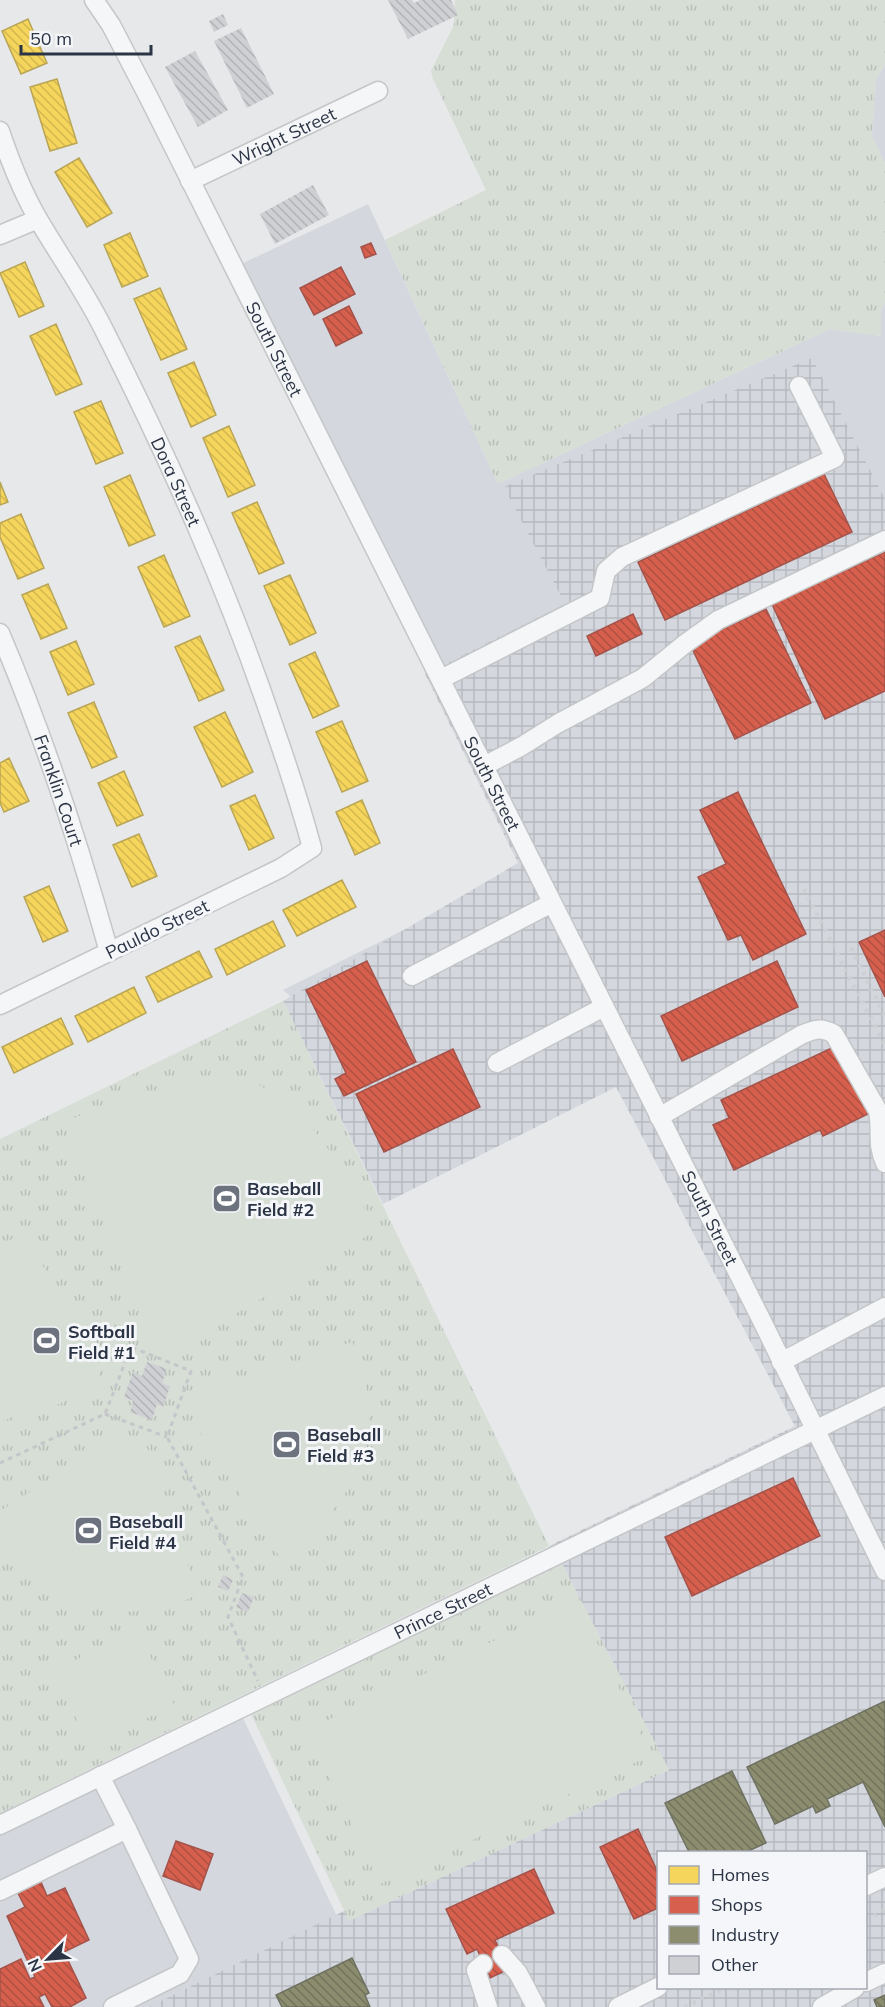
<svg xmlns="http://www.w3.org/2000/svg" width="885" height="2007" font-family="Mulish,sans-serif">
	<defs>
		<pattern id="industrial-grid" width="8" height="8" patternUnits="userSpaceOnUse" patternTransform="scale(1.5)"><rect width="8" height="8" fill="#d4d7dd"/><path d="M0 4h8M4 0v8" fill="none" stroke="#b6b9bf"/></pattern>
		<pattern id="grass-tufts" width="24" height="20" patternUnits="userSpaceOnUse" patternTransform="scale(1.5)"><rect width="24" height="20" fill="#d6ded6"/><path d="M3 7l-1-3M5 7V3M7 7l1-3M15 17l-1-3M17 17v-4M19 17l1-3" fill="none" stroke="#b8bfb9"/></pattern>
		<pattern id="homes-back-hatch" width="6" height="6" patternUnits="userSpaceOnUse" patternTransform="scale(1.5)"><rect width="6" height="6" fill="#f6d55c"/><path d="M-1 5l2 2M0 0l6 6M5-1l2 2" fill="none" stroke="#d3b751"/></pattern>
		<pattern id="shops-back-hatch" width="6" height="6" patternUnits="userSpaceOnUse" patternTransform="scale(1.5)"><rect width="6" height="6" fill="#d6604d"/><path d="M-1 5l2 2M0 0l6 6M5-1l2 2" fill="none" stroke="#ae5042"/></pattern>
		<pattern id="industry-back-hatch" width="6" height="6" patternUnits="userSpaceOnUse" patternTransform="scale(1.5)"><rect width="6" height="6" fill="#8c8c6e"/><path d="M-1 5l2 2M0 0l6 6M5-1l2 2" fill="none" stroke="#73735c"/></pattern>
		<pattern id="building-back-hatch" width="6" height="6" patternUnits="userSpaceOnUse" patternTransform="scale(1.5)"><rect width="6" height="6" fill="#ced0d3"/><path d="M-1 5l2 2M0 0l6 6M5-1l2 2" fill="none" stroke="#b1b3b6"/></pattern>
	</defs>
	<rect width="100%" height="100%" fill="#e6e8ea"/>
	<g fill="#d4d7dd" fill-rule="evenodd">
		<polygon points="885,65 885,164 872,136 876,79"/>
		<path d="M368,204L498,484L830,329L880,336L881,311L885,302V2007H0V1822L798,1433L622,1081L291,997L283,990L532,866L233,268ZM564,1556L672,1777L341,1925L242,1716ZM658,1852H866V1988H658Z"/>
	</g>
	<path fill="url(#industrial-grid)" fill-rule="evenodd" d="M812,358L885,499V2007H149L344,1911L349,1921L669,1770L562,1564L549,1546L795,1426L616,1087L383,1204L283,1001L518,863L425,674L565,604L504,487ZM658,1852H866V1988H658Z"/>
	<g fill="url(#grass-tufts)">
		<polygon points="455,0 885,0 885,65 876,79 872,136 885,164 885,302 881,311 881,336 830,329 498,484 385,240 486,190 433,79 431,71 454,25"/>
		<polygon points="283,1001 549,1546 0,1813 0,1139"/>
		<polygon points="562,1564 669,1770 349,1921 251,1714"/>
	</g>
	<g fill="#d6ded6">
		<path d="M227,1076C304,1087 341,1169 377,1230L237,1313L203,1330V1339L179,1351L149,1340L137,1317L140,1309L125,1277L64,1121L186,1082L202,1078Z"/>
		<polygon points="22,1232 78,1322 84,1320 103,1360 96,1385 55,1406 52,1402 0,1422 0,1247"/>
		<path d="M352,1342C392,1428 357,1508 280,1557L216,1457L213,1458L193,1416L200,1394L240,1375L243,1380Z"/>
		<path d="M120,1433L144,1441L163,1482L159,1484L198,1594C130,1630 47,1608 0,1550V1511L83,1458L80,1454Z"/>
		<polygon points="577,1601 651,1755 380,1884 307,1730"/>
		<polygon points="126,1634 142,1640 174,1705 89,1746 54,1671"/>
	</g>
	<g fill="url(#homes-back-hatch)" stroke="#b9a555" stroke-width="1.5">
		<polygon points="28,19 47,63 21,74 2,31"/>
		<polygon points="57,79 77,143 50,151 30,87"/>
		<polygon points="79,158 112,213 87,227 55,172"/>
		<polygon points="130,233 148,276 122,287 104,245"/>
		<polygon points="25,262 44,306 19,317 0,273"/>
		<polygon points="160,288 187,349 161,360 134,299"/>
		<polygon points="56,324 82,384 56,395 30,336"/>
		<polygon points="194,362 216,415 191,427 168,373"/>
		<polygon points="101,401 123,453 96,464 74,412"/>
		<polygon points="229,426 255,485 228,497 203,438"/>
		<polygon points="130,475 155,535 129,546 104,487"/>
		<polygon points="0,482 8,502 0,505"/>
		<polygon points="257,502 284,563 259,574 232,513"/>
		<polygon points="21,514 44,568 18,579 0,537 0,523"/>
		<polygon points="164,555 190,616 164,627 138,567"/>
		<polygon points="290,575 316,633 290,645 264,586"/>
		<polygon points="48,584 67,628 41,639 22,595"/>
		<polygon points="200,636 224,690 199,701 175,647"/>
		<polygon points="76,641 94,684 68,695 50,652"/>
		<polygon points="315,652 339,706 313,718 289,664"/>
		<polygon points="94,702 117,757 92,768 68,713"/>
		<polygon points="225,712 253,772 222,787 194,727"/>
		<polygon points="342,721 368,781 342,792 316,732"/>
		<polygon points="9,758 29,801 4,812 0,803 0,763"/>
		<polygon points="124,771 143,815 117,826 98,783"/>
		<polygon points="255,795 274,838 249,850 230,806"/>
		<polygon points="362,800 380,843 355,855 336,812"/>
		<polygon points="139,834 157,876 132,887 113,845"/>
		<polygon points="342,880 356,907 297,936 283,910"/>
		<polygon points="49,886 68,931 43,942 24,897"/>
		<polygon points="273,921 285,946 227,975 215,949"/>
		<polygon points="199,951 212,977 158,1002 146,977"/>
		<polygon points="134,987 146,1013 88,1042 75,1016"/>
		<polygon points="61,1018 73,1044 14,1073 2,1047"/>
	</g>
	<g fill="url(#shops-back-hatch)" stroke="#a3534b" stroke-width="1.5">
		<polygon points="371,243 376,254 365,258 361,247"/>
		<polygon points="341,267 355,294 314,315 300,288"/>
		<polygon points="349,306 362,333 336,346 323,319"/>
		<polygon points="824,474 852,532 665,620 638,562"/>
		<polygon points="885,552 885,691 825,719 772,604"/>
		<polygon points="766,609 811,703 735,739 690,644"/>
		<polygon points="633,614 642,634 596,656 587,636"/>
		<polygon points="738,792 806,934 753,960 741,935 728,940 698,877 726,864 700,810"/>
		<polygon points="885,930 885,997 859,942"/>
		<polygon points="367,961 416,1062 344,1096 335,1079 346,1073 306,990"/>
		<polygon points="777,961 798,1007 682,1061 661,1016"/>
		<polygon points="836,1046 868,1114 823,1136 820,1130 734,1170 713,1125 729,1118 721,1100"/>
		<polygon points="453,1049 480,1107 384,1152 356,1094"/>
		<polygon points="793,1478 820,1536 692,1596 665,1537"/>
		<polygon points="638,1829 658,1873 658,1908 634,1919 600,1847"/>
		<polygon points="176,1841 213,1854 200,1890 163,1876"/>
		<polygon points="534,1869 554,1913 495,1940 509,1969 490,1978 477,1949 467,1954 446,1909"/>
		<polygon points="41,1882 47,1896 65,1888 89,1940 64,1952 86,1998 70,2007 52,2007 45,1994 39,1997 44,2007 0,2007 0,1969 21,1959 30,1979 35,1977 7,1916 25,1907 18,1893"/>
	</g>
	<g fill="url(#industry-back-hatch)" stroke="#6f7262" stroke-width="1.5">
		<polygon points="885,1701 885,1827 863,1782 827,1799 830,1806 816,1813 813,1806 775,1824 747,1767"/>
		<polygon points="732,1771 766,1843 746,1852 689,1852 665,1803"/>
		<polygon points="352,1958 369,1993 365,1995 370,2007 282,2007 276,1995"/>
		<polygon points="885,1995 885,2007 877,2007 874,2000"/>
	</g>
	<g fill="url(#building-back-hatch)">
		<polygon points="388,0 412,0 414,3 420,0 451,0 458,15 408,39"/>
		<polygon points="223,14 228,25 214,32 209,21"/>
		<polygon points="241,28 274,94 247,108 214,41"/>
		<polygon points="195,51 228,110 198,127 165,67"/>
		<polygon points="313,185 329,215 275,244 260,214"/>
		<polygon points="147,1362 167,1369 162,1383 170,1386 163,1407 157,1404 152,1420 130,1412 134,1401 124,1397 133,1372 142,1376"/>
		<polygon points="223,1575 233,1580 228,1591 218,1587"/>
		<polygon points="242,1593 254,1597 248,1612 236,1607"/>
	</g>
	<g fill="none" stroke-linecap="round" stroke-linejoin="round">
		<defs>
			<g id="minor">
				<path id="s1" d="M94,0L111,25L149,98L761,1319L885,1571"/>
				<path id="s2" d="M0,131C10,161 22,191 38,219C59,255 84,290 103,328C169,459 227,587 274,727C288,767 301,807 312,848L281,868L0,1005"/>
				<path id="s3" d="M190,181L378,91"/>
				<polyline points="0,235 38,219"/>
				<path id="s4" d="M0,633C44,736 79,844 109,952"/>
				<polyline points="441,679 600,598 606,571 622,557 835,458 799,386"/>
				<polyline points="484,766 522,746 557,724 643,678 686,643 718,620 885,540"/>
				<polyline points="412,976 552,903"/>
				<polyline points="497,1063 604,1007"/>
				<path d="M659,1117L801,1035C815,1029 821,1027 834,1034L878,1111C882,1131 876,1143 885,1163"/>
				<polyline points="781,1362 885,1307"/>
				<path id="s5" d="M0,1825L885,1396"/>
				<polyline points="866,1886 885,1877"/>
				<polyline points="0,1891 127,1829 100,1776"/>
				<polyline points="502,1955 518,1973 536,2007"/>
				<polyline points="483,1964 476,1970 488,2007"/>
				<polyline points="866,1982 885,1973"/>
				<polyline points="113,2007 180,1974 189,1959 127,1829"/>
				<polyline points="618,2007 658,1987"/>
				<polyline points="822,2007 855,1988"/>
			</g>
		</defs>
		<use href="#minor" stroke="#c4c6c8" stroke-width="21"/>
		<g stroke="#c5c6ca" stroke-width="3" stroke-dasharray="4.5 4.5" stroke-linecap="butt">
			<polyline points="105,1414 167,1437"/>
			<polyline points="0,1463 105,1414 131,1347 191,1371 167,1437 243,1577 228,1617 258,1681"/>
		</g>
		<use href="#minor" stroke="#f5f6f7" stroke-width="18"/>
		<g stroke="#cecfd2" stroke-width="4.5" stroke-dasharray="3 6" stroke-linecap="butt">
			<polyline points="804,889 885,1046"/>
			<polyline points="851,948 885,1016"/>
			<polyline points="866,1920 885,1910"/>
			<polyline points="685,2007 725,1988"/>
		</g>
	</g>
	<defs>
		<symbol id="stadium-square" viewBox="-11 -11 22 22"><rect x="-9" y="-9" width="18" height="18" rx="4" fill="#6c737f" stroke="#f4f6f9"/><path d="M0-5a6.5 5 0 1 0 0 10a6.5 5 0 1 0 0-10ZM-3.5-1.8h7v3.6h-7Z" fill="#fff"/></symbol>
	</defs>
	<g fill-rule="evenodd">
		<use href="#stadium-square" x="210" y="1182" width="33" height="33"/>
		<use href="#stadium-square" x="30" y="1324" width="33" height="33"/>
		<use href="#stadium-square" x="270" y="1428" width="33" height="33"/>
		<use href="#stadium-square" x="72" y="1514" width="33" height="33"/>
	</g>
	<g text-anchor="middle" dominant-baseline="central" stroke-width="6" stroke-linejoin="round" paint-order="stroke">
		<g font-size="18" fill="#2b3445" stroke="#f4f6f9">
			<text stroke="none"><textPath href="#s3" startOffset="104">Wright Street</textPath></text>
			<text stroke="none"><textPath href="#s1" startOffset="393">South Street</textPath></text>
			<text stroke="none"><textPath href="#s2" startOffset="393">Dora Street</textPath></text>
			<text stroke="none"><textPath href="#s1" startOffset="879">South Street</textPath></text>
			<text stroke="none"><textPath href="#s4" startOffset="168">Franklin Court</textPath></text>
			<text transform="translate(157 929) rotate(-26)">Pauldo Street</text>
			<text stroke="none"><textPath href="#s1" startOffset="1365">South Street</textPath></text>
			<text stroke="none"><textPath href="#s5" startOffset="492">Prince Street</textPath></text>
		</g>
		<g font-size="18" font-weight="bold" fill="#2b3445" stroke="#f4f6f9" text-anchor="start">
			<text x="247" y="1188">Baseball<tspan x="247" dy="21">Field #2</tspan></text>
			<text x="68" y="1331">Softball<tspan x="68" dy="21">Field #1</tspan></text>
			<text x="307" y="1434">Baseball<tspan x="307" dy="21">Field #3</tspan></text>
			<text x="109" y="1521">Baseball<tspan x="109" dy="21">Field #4</tspan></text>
		</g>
	</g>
	<rect x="657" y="1851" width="210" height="138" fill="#f4f6f9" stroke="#a4a8b1" stroke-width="1.5"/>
	<rect x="669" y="1866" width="30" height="18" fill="#f6d55c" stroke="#a4a8b1" stroke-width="1.5"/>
	<text x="711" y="1881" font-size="18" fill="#2b3445">Homes</text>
	<rect x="669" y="1896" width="30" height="18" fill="#d6604d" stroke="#a4a8b1" stroke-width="1.5"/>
	<text x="711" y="1911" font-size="18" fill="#2b3445">Shops</text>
	<rect x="669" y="1926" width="30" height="18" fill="#8c8c6e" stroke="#a4a8b1" stroke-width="1.5"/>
	<text x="711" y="1941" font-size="18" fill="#2b3445">Industry</text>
	<rect x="669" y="1956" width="30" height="18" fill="#ced0d3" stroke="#a4a8b1" stroke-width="1.5"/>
	<text x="711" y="1971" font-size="18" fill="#2b3445">Other</text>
	<g transform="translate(48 1959) rotate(245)" stroke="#f4f6f9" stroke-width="4.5" paint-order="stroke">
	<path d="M0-4.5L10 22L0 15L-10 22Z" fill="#2b3445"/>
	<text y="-9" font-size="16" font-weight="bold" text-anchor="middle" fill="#2b3445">N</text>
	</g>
	<path d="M21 45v9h130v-9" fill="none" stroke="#2b3445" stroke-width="3"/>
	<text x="30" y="45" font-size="18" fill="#2b3445" stroke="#f4f6f9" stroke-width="4.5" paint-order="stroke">50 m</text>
</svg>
